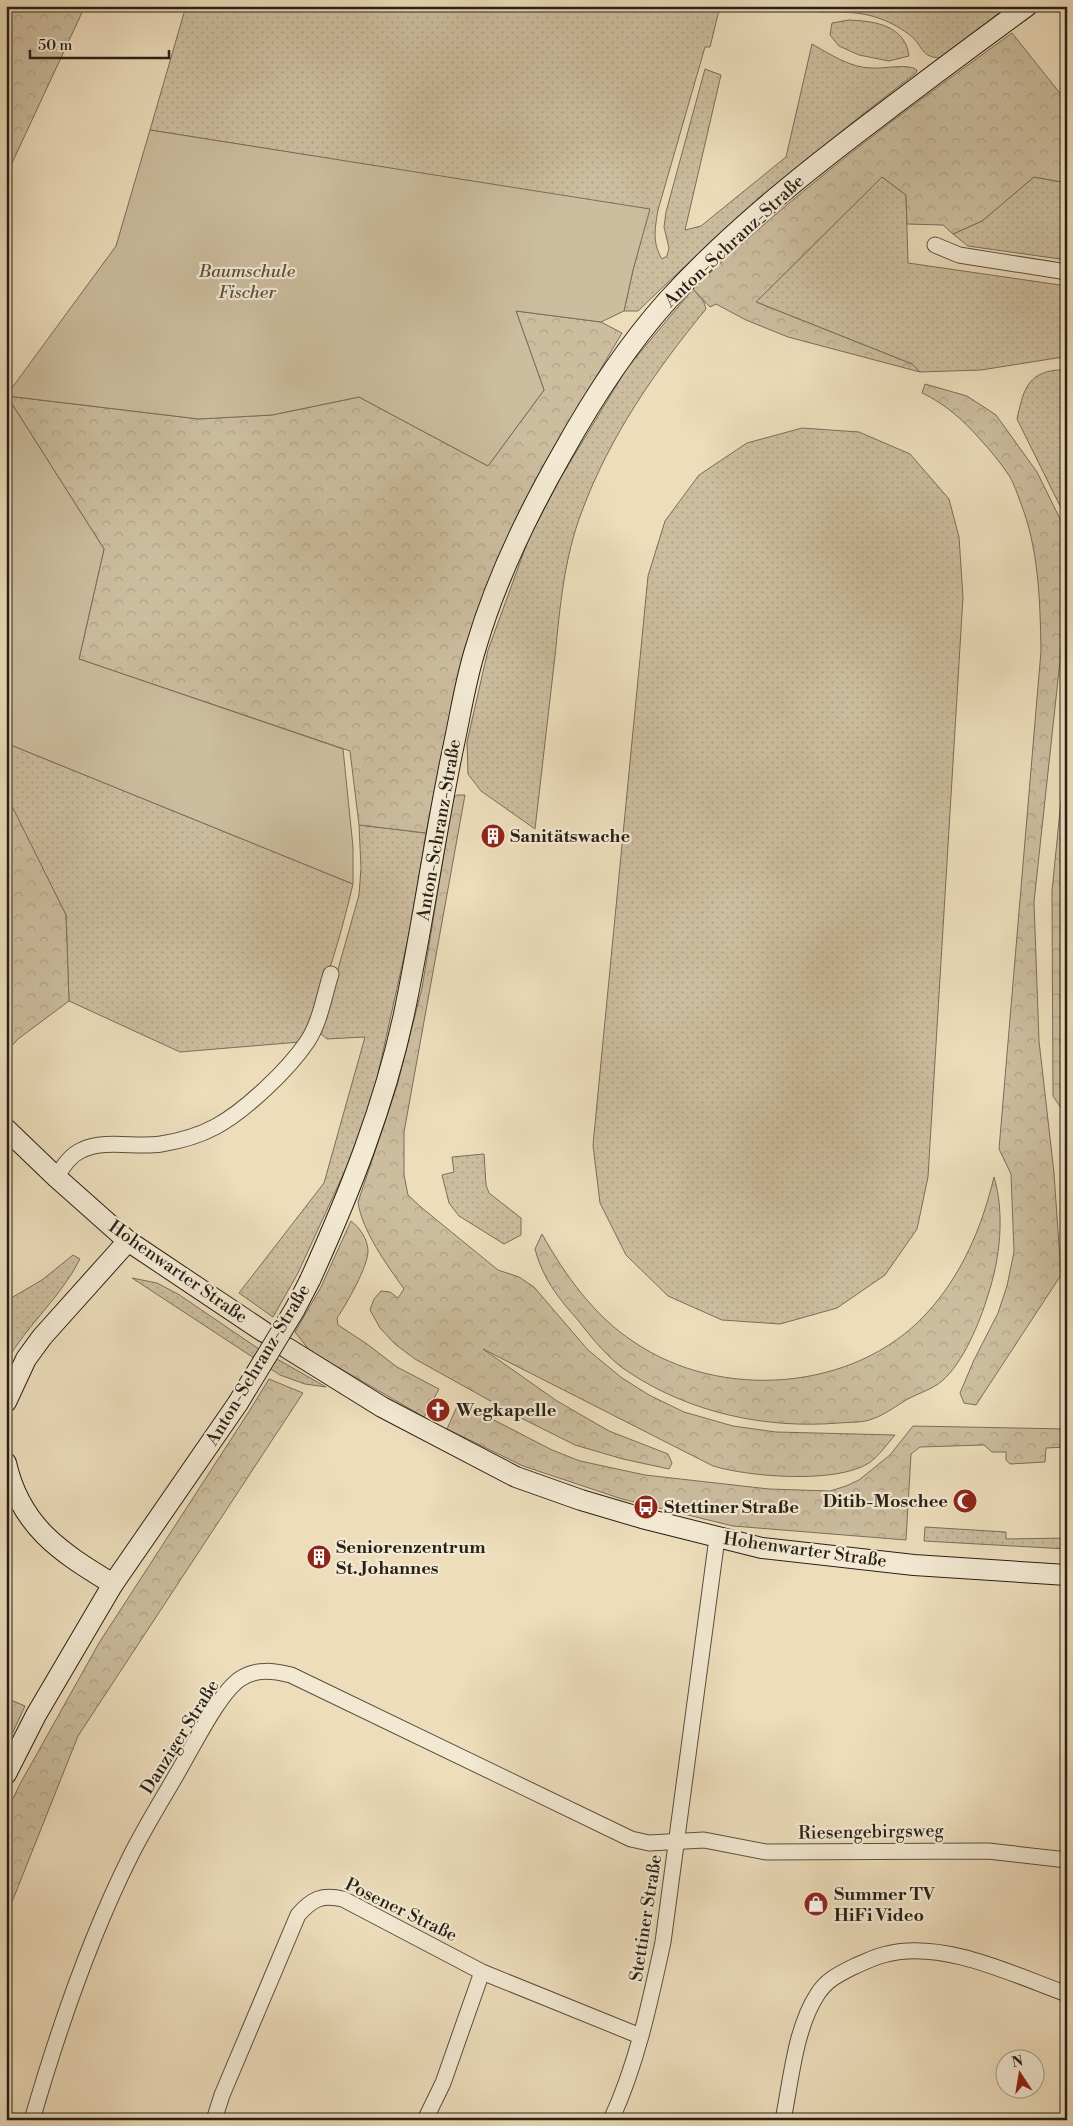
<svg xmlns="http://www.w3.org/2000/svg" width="1073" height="2126" font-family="'Libre Bodoni',serif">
	<defs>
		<pattern id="grass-dots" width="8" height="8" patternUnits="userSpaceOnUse" patternTransform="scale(1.25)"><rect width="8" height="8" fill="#ccbd9f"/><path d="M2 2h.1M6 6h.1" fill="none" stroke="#afa288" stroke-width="1.8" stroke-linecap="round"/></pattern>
		<pattern id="forest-crowns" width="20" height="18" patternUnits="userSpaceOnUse" patternTransform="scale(1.25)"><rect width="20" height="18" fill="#ccbd9f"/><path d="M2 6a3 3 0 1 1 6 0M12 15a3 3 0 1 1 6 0" fill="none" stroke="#afa288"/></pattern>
	</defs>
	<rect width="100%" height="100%" fill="#edddbb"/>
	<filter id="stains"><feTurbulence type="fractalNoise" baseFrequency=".004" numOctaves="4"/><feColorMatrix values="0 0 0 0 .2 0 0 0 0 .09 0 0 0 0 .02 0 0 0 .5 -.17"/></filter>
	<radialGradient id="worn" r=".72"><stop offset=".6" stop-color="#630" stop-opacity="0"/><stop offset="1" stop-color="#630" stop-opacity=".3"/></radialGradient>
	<g fill="url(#grass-dots)" stroke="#7a6e5a">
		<path d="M186,6H720L710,47H705L658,210C655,228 652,243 662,259L667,256L669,248L664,227L666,212L705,69L721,75L685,230L701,226L786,157L812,44C830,54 850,68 872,68C884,69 909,63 917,70L916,73C819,147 726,225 638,311H624L633,270L649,210L150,130Z"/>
		<path d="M820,6H999L1000,12L941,58C920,57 924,47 911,36C904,30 890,22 881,19C861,11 839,12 819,12Z"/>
		<path d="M849,20C868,21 893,23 904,41C907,45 908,51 909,56L889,61L859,55L839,46L830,35L832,23Z"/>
		<polygon points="882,177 906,195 908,263 1067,286 1067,354 1063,357 981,370 920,372 912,364 756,302"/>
		<polygon points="1034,177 1067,183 1067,260 968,246 953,234 982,221"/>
		<path d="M693,289L704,302L706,309C655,371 610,436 582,511C564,558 560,607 555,656C548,714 542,771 535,829L481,791L468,774L467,742L488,650L529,538L561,477L627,368Z"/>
		<path d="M1057,370H1067V520L1017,419C1023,393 1026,373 1057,370Z"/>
		<polygon points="802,428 859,432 910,454 949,499 959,537 963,597 928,1177 917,1229 885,1275 837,1308 780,1324 722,1320 668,1296 626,1255 600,1203 593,1145 648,576 665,521 699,475 747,443"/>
		<path d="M6,743L353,884C341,935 324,995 300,1042L180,1052L69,1001L66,915L9,802L6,794Z"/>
		<polygon points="359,825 426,833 411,925 376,1083 359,1140 298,1273 273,1317 239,1293 324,1183 365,1037 327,1039 320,1033 359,895 361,868"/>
		<polygon points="484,1154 486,1185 489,1193 521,1218 521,1235 504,1244 459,1216 449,1203 442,1175 454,1172 452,1157"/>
		<path d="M73,1255L80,1259C61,1297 27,1325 6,1362V1301L42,1280Z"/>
		<polygon points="132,1278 157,1283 178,1294 256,1347 326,1387 305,1384 280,1375"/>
		<polygon points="925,1527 1006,1532 1006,1539 1067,1538 1067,1549 924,1541"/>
	</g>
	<g fill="url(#forest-crowns)" stroke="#7a6e5a">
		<polygon points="6,6 85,6 6,176"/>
		<path d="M1012,33L1059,92L1067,98V183L1034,177L982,221L953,234L943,225L907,224L906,195L882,177L756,302L912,364L920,372L788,337L746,320L716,304L710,307L693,289C793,193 900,114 1012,33Z"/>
		<polygon points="516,311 601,322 622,333 536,479 494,567 446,734 426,833 359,825 350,751 79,659 104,549 7,396 199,419 272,415 359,397 488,466 544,390"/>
		<path d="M925,384L967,396L996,415L1037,472L1067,533V596L1034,902L1039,1041L1054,1173L1061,1275L976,1405L964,1403L960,1393L974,1360L998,1313L1007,1286L1014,1252L1011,1174L999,1149L1041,651C1040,600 1039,549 1020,501C1017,493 1014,484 1010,477C1001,463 990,450 979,438C963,420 944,403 922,393Z"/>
		<polygon points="1067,741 1067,1117 1053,1096 1052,891"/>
		<polygon points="6,794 66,915 69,1001 18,1039 6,1052"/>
		<path d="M457,795H465L404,1132V1175L408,1195L422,1208L498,1270L519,1277L534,1287L588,1350L622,1378L649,1395L684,1412L733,1426L776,1432L895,1435C887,1444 879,1456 869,1463C836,1484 750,1477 713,1466L483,1349L557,1401L609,1431L668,1454L672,1463L669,1469L623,1459L575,1445L523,1419L415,1359L395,1344L380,1328L370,1310L374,1299L381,1291L390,1292L398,1298L404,1289C387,1265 362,1231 358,1202L397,1086L422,988L453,798Z"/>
		<path d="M994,1177C1005,1214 1000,1259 988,1295C980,1322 963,1363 942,1381C933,1389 919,1393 908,1399C897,1405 885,1415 872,1419C863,1423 849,1422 839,1423C766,1429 691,1413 630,1373C609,1360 592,1338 577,1319C558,1298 542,1277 535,1249L542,1234C565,1275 594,1316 634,1342C720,1401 854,1392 926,1314C962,1275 982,1227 994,1177Z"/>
		<path d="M351,1221C360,1228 367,1238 368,1250C369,1265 346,1305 337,1318L338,1325L367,1344L397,1367L439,1389L424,1417L310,1351L295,1332L321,1287Z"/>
		<polygon points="269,1379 303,1393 78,1736 6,1917 6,1813 20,1784 99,1643 250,1410"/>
		<polygon points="459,1402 552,1450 580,1461 645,1475 769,1489 830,1491 846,1486 859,1480 890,1455 913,1426 1067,1429 1067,1447 1046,1448 1045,1462 1010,1464 1006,1460 1006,1452 992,1452 984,1445 920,1447 911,1454 906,1540 733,1526 622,1499 523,1466 447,1429"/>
		<polygon points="6,1698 25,1706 6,1747"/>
	</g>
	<polygon fill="#ccbd9f" stroke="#7a6e5a" points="150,130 650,209 633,270 624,311 601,322 516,311 544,390 488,466 359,397 272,415 199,419 7,396 104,549 79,659 343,749 353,847 353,884 6,743 6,396 116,246"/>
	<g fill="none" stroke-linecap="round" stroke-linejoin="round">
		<defs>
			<g id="street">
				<polyline points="935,245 959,255 1067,272"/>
				<path d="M56,1177C63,1167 70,1155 82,1150C106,1139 136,1148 161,1144C180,1141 198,1136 215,1127C245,1111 288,1070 307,1042C320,1023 324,996 331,974"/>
				<path d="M32,2120C58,2030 89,1939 131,1855C148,1821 169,1789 187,1756C199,1735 221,1692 240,1679C256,1668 274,1671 291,1675L631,1839L649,1843L704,1840L766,1852L988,1851L1067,1860"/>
				<path d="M214,2120L222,2095L298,1915C312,1899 322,1894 343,1899L482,1972L640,2036"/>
				<polyline points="425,2120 443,2083 482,1972"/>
				<path d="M611,2120C637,2064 650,2002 663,1942L717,1538"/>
				<path d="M783,2120C791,2081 795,2029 817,1995C826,1980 839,1974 855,1966C865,1962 876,1956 887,1954C944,1940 1014,1975 1067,1994"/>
			</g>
			<g id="secondary">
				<polyline points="6,1129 56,1177 128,1241 264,1332"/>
				<path d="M310,1280C349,1194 384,1107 404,1014C423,924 435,833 454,744C461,711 466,678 476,647C496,579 528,513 563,452C593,398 626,347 667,301C725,237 793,182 861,130C916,88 971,47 1027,6"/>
				<polyline points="287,1348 382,1407 516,1477 581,1500 642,1518 762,1548 914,1565 1067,1575"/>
				<polyline points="6,1402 26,1359 42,1337 128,1241"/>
				<path d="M6,1463C20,1526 60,1552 113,1584"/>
				<polyline points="6,1774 36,1715 113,1584 238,1403"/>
			</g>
		</defs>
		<use href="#street" stroke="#594f3f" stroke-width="17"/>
		<use href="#secondary" stroke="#282016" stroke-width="22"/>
		<use href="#street" stroke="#f3e9d3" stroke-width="15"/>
		<use href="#secondary" stroke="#f3e9d3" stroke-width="20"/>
		<defs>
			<polyline id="secondary-bridge" points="238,1403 295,1309 310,1280"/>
		</defs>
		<use href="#secondary-bridge" stroke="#282016" stroke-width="22" stroke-linecap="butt"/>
		<use href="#secondary-bridge" stroke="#f3e9d3" stroke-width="20"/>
	</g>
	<defs>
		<symbol id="building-disc" viewBox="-11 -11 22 22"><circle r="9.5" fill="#8f2418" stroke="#f3e9d3"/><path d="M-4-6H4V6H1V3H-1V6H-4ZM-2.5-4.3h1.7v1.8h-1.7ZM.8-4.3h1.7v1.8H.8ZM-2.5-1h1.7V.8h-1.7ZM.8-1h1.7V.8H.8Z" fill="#fff"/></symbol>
		<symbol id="church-disc" viewBox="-11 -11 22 22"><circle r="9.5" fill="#8f2418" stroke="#f3e9d3"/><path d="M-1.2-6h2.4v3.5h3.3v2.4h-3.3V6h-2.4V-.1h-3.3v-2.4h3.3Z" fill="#fff"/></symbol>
		<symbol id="mosque-disc" viewBox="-11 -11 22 22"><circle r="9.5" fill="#8f2418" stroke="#f3e9d3"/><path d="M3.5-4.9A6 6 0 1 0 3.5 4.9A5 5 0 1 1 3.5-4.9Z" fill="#fff"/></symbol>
		<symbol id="bus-disc" viewBox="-11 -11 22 22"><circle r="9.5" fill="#8f2418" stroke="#f3e9d3"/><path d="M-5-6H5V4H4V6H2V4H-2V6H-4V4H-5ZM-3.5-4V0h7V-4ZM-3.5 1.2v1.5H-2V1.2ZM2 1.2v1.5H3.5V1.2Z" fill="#fff"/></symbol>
		<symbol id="shop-disc" viewBox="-11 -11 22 22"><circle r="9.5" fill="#8f2418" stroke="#f3e9d3"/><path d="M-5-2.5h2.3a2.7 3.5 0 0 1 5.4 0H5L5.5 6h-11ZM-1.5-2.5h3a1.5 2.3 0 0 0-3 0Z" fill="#fff"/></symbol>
	</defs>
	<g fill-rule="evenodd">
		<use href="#building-disc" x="479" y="822" width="28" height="28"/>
		<use href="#church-disc" x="424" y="1396" width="28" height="28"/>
		<use href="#mosque-disc" x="951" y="1487" width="28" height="28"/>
		<use href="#bus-disc" x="632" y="1493" width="28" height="28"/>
		<use href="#building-disc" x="305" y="1543" width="28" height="28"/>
		<use href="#shop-disc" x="802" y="1890" width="28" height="28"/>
	</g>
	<g text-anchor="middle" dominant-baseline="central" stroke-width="4.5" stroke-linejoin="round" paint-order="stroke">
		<g font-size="18" fill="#282016" stroke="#f3e9d3">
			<text transform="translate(734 241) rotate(-43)">Anton-Schranz-Straße</text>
			<text transform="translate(439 830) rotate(-80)">Anton-Schranz-Straße</text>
			<text transform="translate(178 1272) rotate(35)">Hohenwarter Straße</text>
			<text transform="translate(258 1365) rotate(-59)">Anton-Schranz-Straße</text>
			<text transform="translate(805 1550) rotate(8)">Hohenwarter Straße</text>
			<text transform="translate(180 1737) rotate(-58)">Danziger Straße</text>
			<text transform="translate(871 1832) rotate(-1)">Riesengebirgsweg</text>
			<text transform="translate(401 1910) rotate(26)">Posener Straße</text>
			<text transform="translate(646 1918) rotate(-81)">Stettiner Straße</text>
		</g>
		<g font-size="18" font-style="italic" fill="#594f3f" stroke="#f3e9d3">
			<text x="247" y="271">Baumschule<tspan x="247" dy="21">Fischer</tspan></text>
		</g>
		<g font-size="18" font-weight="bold" fill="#282016" stroke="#f3e9d3" text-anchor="start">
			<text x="510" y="836">Sanitätswache</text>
			<text x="456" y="1410">Wegkapelle</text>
			<text x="948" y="1501" text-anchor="end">Ditib-Moschee</text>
			<text x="664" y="1507">Stettiner Straße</text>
			<text x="336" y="1547">Seniorenzentrum<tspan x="336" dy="21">St. Johannes</tspan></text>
			<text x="834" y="1894">Summer TV<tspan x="834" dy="21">HiFi Video</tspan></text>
		</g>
	</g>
	<rect width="1073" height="2126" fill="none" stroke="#edddbb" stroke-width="25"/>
	<rect x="8" y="8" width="1058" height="2111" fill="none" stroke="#282016" stroke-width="2.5"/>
	<rect x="12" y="12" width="1048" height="2101" fill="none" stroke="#282016"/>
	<g transform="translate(1020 2074) rotate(348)"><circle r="24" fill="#f3e9d3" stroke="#a29987"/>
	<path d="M0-4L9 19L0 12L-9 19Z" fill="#8f2418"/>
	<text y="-8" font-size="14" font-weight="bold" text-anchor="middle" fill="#282016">N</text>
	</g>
	<path d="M30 50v8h139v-8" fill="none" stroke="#282016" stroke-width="2.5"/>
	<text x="38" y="50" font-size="15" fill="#282016" stroke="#f3e9d3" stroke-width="4" paint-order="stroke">50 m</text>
	<rect width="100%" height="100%" filter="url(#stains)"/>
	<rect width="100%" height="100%" fill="url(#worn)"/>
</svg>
